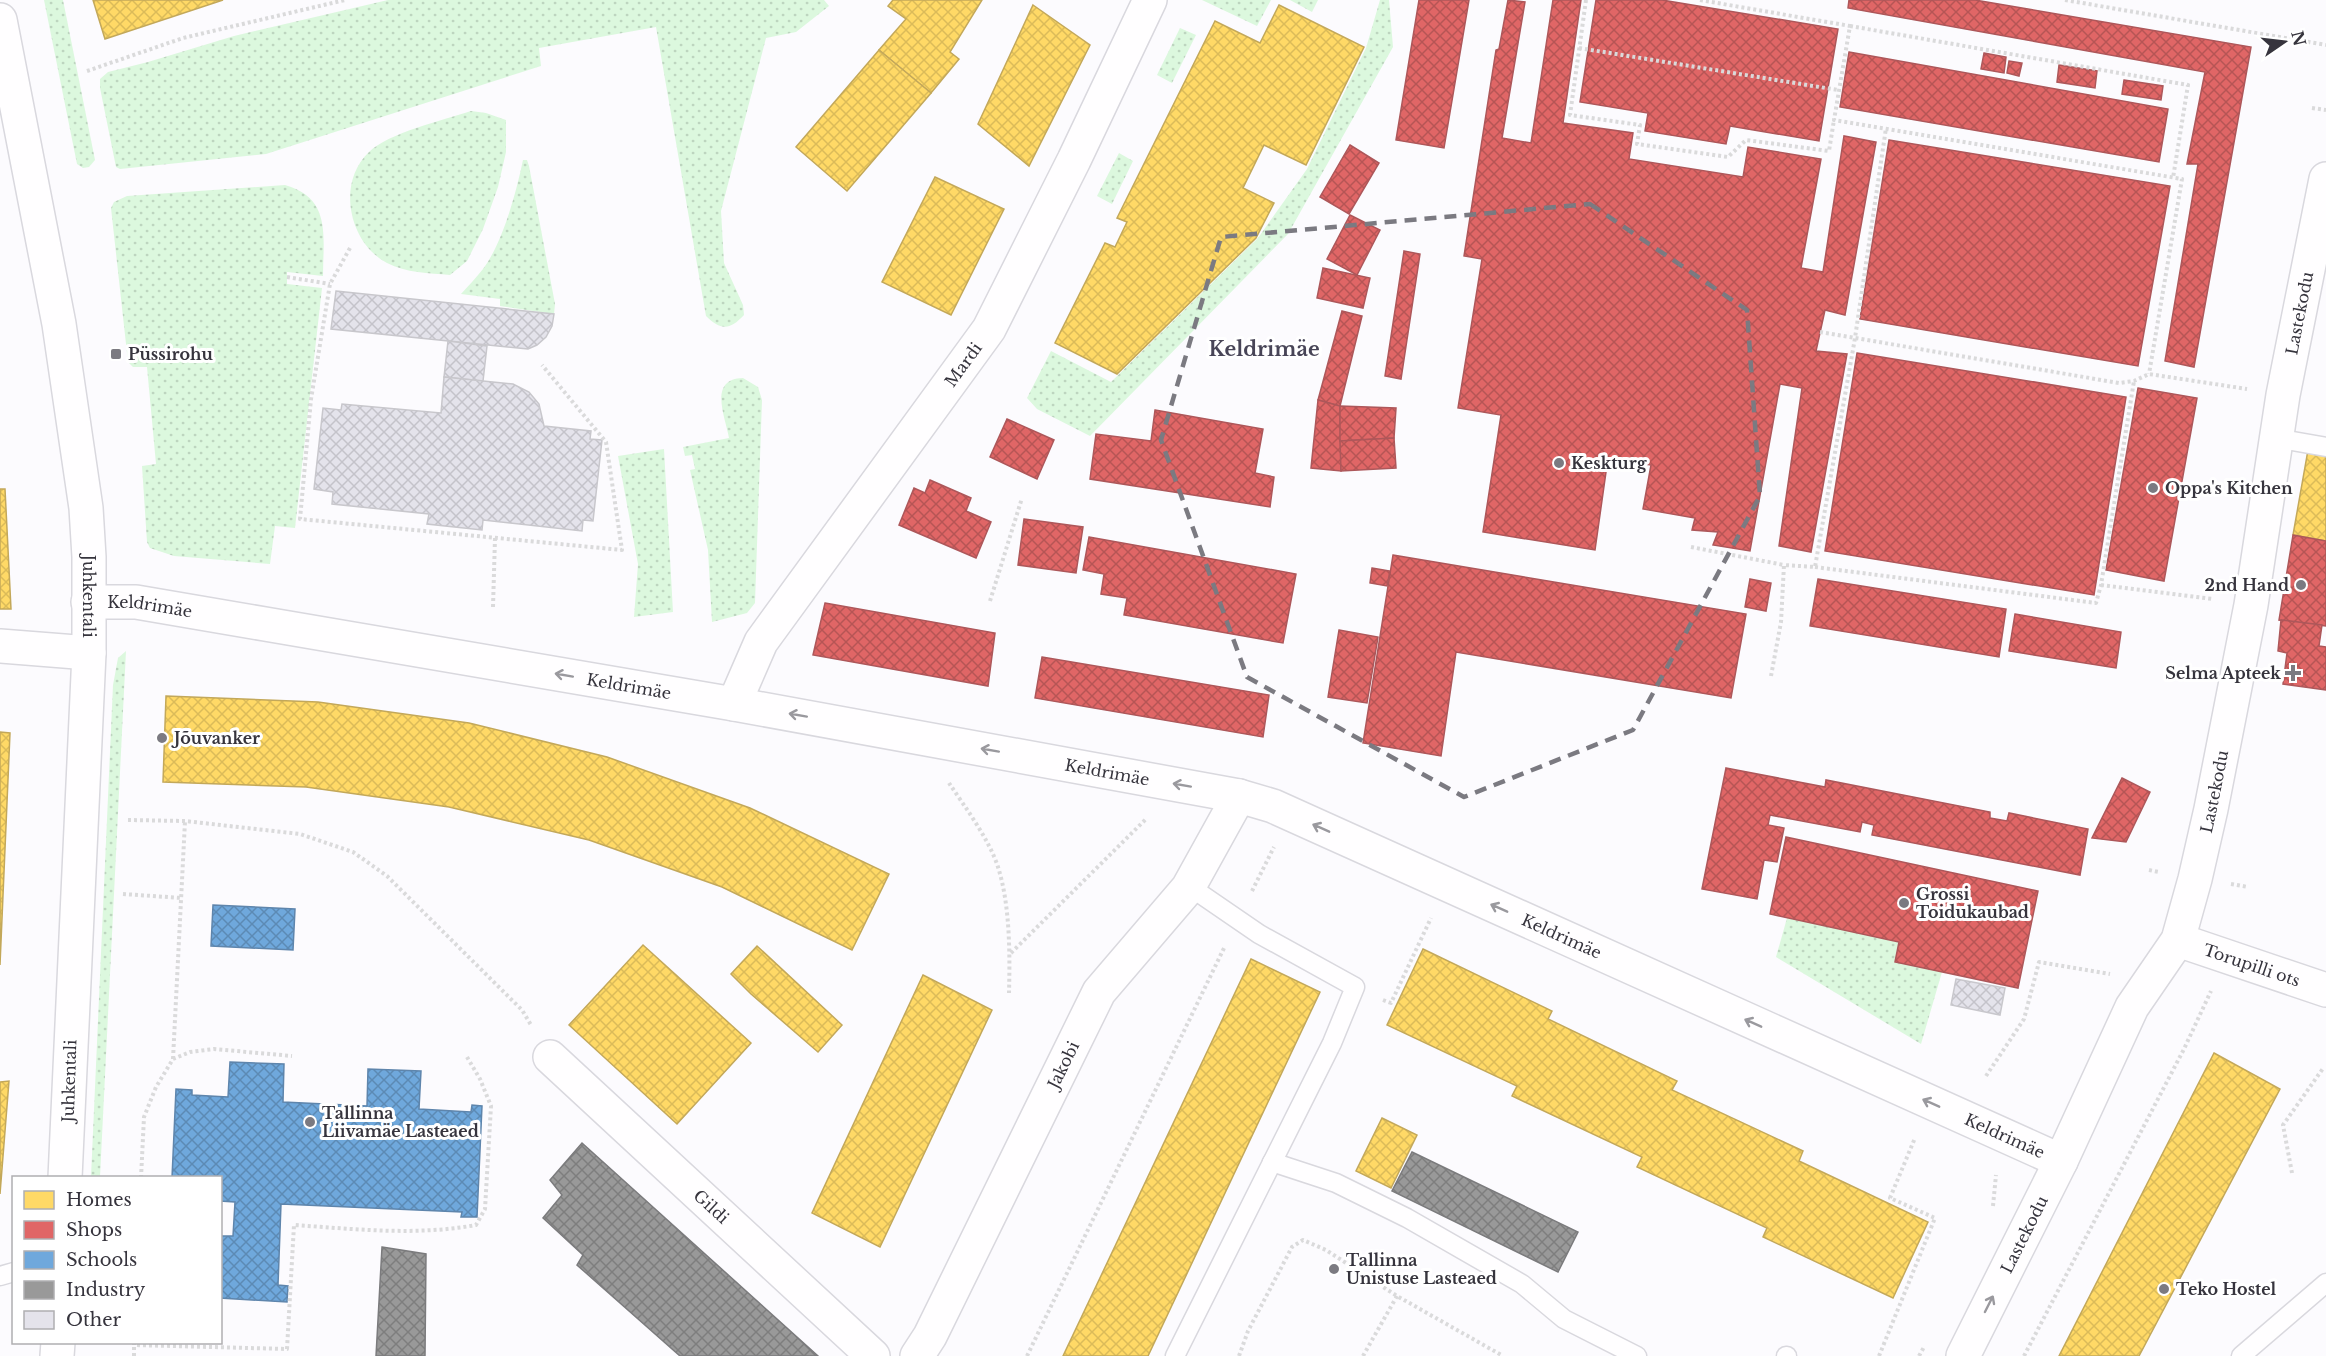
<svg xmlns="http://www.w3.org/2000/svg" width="2326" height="1356" font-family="'Libre Baskerville',serif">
	<defs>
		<pattern id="green-dots" width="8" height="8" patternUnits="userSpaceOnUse" patternTransform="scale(1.5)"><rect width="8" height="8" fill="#dcf8de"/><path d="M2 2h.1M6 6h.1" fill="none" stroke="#bdd5bf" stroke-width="1.8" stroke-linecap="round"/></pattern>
		<pattern id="homes-cross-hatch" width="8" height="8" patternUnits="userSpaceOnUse" patternTransform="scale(1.5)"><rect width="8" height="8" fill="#ffd966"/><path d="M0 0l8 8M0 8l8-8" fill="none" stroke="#dbbb59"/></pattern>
		<pattern id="shops-cross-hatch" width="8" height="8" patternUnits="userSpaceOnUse" patternTransform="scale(1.5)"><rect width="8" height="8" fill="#e06666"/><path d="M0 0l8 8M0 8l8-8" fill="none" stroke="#b65555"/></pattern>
		<pattern id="schools-cross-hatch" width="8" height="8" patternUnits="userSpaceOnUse" patternTransform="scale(1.5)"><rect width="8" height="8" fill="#6fa8dc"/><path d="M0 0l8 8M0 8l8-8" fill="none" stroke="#5c8ab4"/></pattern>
		<pattern id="industry-cross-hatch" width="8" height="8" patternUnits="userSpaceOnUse" patternTransform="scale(1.5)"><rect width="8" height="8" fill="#999"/><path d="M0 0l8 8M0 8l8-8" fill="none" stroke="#7e7e7e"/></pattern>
		<pattern id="building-cross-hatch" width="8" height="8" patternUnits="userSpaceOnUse" patternTransform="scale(1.5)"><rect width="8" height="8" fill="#e4e3eb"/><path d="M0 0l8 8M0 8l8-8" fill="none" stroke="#c4c3ca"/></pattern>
	</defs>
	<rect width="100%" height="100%" fill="#fcfbfe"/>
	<g fill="url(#green-dots)">
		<polygon points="44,0 63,0 95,160 89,167 83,168 77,164"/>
		<path d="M388,0H824L829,6L796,32L766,38L721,211L724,263L743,305L744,315C730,330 721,331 706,316L656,27L539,48L541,66L266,154L120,169L116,167L100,88V79L108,72L148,62L234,36Z"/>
		<polygon points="1202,0 1271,0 1257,26"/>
		<polygon points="1290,0 1318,0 1312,12"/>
		<polygon points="1380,0 1389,0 1393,47 1288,234 1090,436 1037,409 1027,398 1051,351 1111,382 1258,238 1307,169 1366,48"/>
		<polygon points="1180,28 1196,35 1172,83 1157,75"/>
		<path d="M471,111L486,113L506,120V152L498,187L483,229L467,261L450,275C429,273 406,273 387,263C349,243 336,183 369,152C388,133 444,120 471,111Z"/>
		<polygon points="1119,153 1133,161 1112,204 1097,196"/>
		<path d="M523,160H527L529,166L555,304L554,314L500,306V299L461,294C468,286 476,278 483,269C503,242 516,193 523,160Z"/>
		<path d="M285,185C332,198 323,237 323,276L287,272V284L322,288L295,528L275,526L270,564L174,556L150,548L147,542L142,466L156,464L147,367H133L128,362L111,208L114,202L127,196Z"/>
		<path d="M743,378L758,387L762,400L755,603L747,613L712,622L708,550L690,470L695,469L692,455L685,456L683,447L729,438C725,416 708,379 743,378Z"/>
		<polygon points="664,449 673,612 634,617 638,564 618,456"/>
		<polygon points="126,651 100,1177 91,1177 113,685 118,658"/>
		<polygon points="1787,918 1899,942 1942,972 1921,1044 1776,957"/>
	</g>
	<g fill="url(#homes-cross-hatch)" stroke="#c3a85a" stroke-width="1.5">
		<polygon points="93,0 223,0 105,39"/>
		<polygon points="893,0 982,0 950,52 959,59 931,93 879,50 906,19 888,6"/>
		<polygon points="1033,5 1090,45 1029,166 978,124"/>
		<polygon points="1279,5 1364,47 1306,165 1264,145 1243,188 1274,203 1256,238 1117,374 1055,343 1105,243 1115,247 1127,222 1117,218 1215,21 1260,43"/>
		<polygon points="879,50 931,93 847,191 796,147"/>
		<polygon points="935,177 1004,209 951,315 882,282"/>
		<polygon points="2308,450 2326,457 2326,541 2293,535"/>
		<polygon points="0,489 5,489 11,609 0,609"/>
		<polygon points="166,696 318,702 469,723 607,757 750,808 889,874 852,950 722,887 589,840 449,807 306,787 163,782"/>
		<polygon points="0,732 10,733 0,965"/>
		<polygon points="643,945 751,1043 677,1124 569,1025"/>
		<polygon points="757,946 842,1025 818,1052 751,994 731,974"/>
		<polygon points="1423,949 1552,1011 1548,1019 1677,1081 1672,1090 1803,1151 1799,1161 1928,1222 1893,1298 1763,1237 1767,1228 1637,1167 1642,1157 1512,1096 1517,1086 1387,1025"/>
		<polygon points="1251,959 1320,992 1148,1356 1063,1356"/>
		<polygon points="923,975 992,1010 880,1247 812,1213"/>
		<polygon points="2214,1053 2280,1089 2139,1356 2059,1356"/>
		<polygon points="9,1081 0,1194 0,1082"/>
		<polygon points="1382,1118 1417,1135 1391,1188 1356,1171"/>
	</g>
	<g fill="url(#shops-cross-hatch)" stroke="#ad575a" stroke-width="1.5">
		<polygon points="1419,0 1469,0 1444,148 1396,140"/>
		<polygon points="1508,0 1525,2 1502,138 1531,143 1553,0 1581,0 1563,123 1633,133 1629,159 1743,177 1748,147 1821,159 1801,268 1823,272 1844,136 1876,142 1845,315 1825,310 1816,351 1847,354 1811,552 1779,546 1802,388 1780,384 1750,551 1713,545 1718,532 1692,530 1695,518 1643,509 1651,465 1608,458 1595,550 1483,532 1501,415 1458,408 1482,259 1464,256 1496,50 1499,49"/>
		<polygon points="1596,0 1662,0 1838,29 1819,141 1730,126 1726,144 1645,131 1648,113 1580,102"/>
		<polygon points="1849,0 1975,0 2251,47 2194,367 2165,361 2198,164 2187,164 2205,72 1848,8"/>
		<polygon points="1849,52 2168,109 2159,162 1840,107"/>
		<polygon points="1984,53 2006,57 2004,73 1981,69"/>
		<polygon points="2009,61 2022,63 2019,76 2007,73"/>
		<polygon points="2059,65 2097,71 2095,88 2057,82"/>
		<polygon points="2124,80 2163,86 2161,100 2122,94"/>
		<polygon points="1889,140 2170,186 2138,366 1860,319"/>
		<polygon points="1350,145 1379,163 1349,214 1320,197"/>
		<polygon points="1350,215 1380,230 1357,275 1327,259"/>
		<polygon points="1404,251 1420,254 1401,379 1385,376"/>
		<polygon points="1323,268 1370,278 1363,308 1317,298"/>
		<polygon points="1342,311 1362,316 1340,406 1318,400"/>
		<polygon points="1857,353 2126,397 2094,595 1825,551"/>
		<polygon points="2138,388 2197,398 2164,581 2106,570"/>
		<polygon points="1318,400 1340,406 1341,471 1311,468"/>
		<polygon points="1340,406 1396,408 1394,438 1340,441"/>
		<polygon points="1155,410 1263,429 1255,473 1274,477 1270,507 1090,479 1096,434 1151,441"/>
		<polygon points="1007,419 1054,440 1037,479 990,457"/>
		<polygon points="1394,438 1396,468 1341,471 1340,441"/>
		<polygon points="930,480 971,498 966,511 991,522 976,558 899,525 914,488 925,493"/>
		<polygon points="1024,519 1083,527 1076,573 1018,565"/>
		<polygon points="2293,535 2326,541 2326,626 2279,620"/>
		<polygon points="1089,537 1296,574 1283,643 1124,615 1127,598 1101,594 1104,574 1083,570"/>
		<polygon points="1393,555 1746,614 1731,698 1456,652 1441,756 1363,743"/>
		<polygon points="1372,568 1390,571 1387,586 1370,583"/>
		<polygon points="1750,579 1771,583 1766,611 1745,607"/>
		<polygon points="1818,579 2006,609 1999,657 1810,626"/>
		<polygon points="825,603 995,633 988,686 813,655"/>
		<polygon points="2015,614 2121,632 2116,668 2009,651"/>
		<polygon points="2281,620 2322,625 2319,646 2326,647 2326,690 2283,684 2287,653 2278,651"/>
		<polygon points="1339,630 1378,637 1367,703 1328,697"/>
		<polygon points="1042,657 1269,695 1263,737 1035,698"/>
		<polygon points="1726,768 1825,787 1826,780 1990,812 1990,818 2007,821 2009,813 2088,829 2080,875 1872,835 1874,825 1862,822 1860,832 1770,815 1768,825 1784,828 1777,862 1764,860 1757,899 1702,889"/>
		<polygon points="2122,778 2150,792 2126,842 2092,838"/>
		<polygon points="1786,837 2038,891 2018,988 1895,962 1899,942 1770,914"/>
	</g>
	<g fill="url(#schools-cross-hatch)" stroke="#5e85ac" stroke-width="1.5">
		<polygon points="213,905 295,909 293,950 211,946"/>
		<polygon points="230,1062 284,1064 283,1102 367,1106 368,1069 421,1071 419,1109 471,1112 472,1105 482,1106 477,1217 461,1217 462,1212 281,1204 278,1285 288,1286 287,1302 220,1298 220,1236 233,1236 235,1202 220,1201 220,1178 172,1178 176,1089 192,1090 192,1095 228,1097"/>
	</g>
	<g fill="url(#industry-cross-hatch)" stroke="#7b7b7d" stroke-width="1.5">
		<polygon points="582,1143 818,1356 680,1356 577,1265 583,1255 543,1218 562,1195 550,1180"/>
		<polygon points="1412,1152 1578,1232 1558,1272 1392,1191"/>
		<polygon points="382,1247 426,1254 425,1356 376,1356"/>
	</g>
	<g fill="url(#building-cross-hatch)" stroke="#c8c7cc" stroke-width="1.5">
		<polygon points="336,291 554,314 552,326 546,337 537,345 528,349 331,329"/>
		<polygon points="448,341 487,346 483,381 444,377"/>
		<polygon points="444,377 513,384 529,392 539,404 544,426 591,431 590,439 602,440 593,521 583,520 582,531 483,520 482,530 427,524 429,514 332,504 333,492 314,489 323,408 341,410 342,404 441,413"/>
		<polygon points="1956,979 2005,988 2000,1015 1951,1005"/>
	</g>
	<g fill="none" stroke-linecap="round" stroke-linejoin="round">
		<defs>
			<g id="service">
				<polyline points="2276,438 2326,447"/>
				<polyline points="1272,1162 1336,1183 1407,1218 1522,1284 1564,1319 1637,1356"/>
				<polyline points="0,1276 14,1272"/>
				<polyline points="1175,1356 1332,1043 1355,987 1259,934 1189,886"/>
				<polyline points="1786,1356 1787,1356"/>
				<polyline points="2241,1356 2326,1283"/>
			</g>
			<g id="minor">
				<path id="s1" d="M88,602H136L265,624L734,704L1239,796L1273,806L2061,1161"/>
				<polyline points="0,646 89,653"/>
				<path id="s2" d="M734,704L761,642L989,329L1074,160L1150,0"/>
				<path id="s3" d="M2178,940L2326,990"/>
				<path id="s4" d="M550,1057L873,1356"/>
				<path id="s5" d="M917,1356L930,1336L1099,992L1188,888L1239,796"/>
				<path id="s6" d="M1963,1356L2061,1161L2132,1007L2178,940L2195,879L2211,809L2251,605L2283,395L2326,179"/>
			</g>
			<g id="tertiary">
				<path id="s7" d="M0,20L59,324L86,508L89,557V653L65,1178"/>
				<polyline points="57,1356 58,1342"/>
			</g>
		</defs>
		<use href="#service" stroke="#d9d8de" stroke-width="21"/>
		<use href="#minor" stroke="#d9d8de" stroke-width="36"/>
		<use href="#tertiary" stroke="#d9d8de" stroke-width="36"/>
		<g stroke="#dadadb" stroke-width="4" stroke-dasharray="3 3" stroke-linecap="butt">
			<polyline points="1586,0 1570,115 1640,125 1637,144 1728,157 1746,140 1829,151 1834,120"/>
			<polyline points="1700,0 1850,26 1834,120 2182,179 2149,374"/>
			<polyline points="2065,0 2326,45"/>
			<polyline points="1850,26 2188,85 2173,178"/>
			<polyline points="1579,48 1838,90"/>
			<polyline points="87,71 183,38 345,0"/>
			<polyline points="2312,108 2326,110"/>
			<polyline points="350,248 330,284 311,399 300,519 622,550 606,442 542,365"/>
			<polyline points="287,277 330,284"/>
			<polyline points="1820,332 2119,383 2134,381 2149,374 2247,389"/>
			<polyline points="1691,547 1784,565"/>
			<polyline points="1815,567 2096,603 2101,585 2134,381"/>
			<polyline points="2101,585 2213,599"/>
			<polyline points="990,601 1022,498"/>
			<polyline points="493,607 495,538"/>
			<polyline points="1771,676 1781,622 1784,565 1815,567 1855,338 1886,128"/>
			<path d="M949,783C965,807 989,839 998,867C1010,905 1010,953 1009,993"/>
			<polyline points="128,820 185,821 300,834 353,852 387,876 522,1010 531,1025"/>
			<polyline points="2149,870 2159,872"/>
			<polyline points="2231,884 2248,887"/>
			<polyline points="1252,891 1274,847"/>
			<polyline points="123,894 182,898"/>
			<polyline points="1011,953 1146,819"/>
			<polyline points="1383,1000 1391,1003 1431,918"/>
			<polyline points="173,1059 185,821"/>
			<polyline points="1986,1076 2024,1019 2039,962 2110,974"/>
			<polyline points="2292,1173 2283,1125 2324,1067"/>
			<polyline points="141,1178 144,1117 156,1087 173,1059 190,1052 214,1049 292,1056"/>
			<polyline points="1993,1206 1996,1175"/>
			<path d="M134,1342V1345L287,1349L294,1225C355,1229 416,1236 476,1225L485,1209L491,1106L480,1079L467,1057"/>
			<polyline points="134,1356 134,1345"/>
			<polyline points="1027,1356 1225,946"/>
			<polyline points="1239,1356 1248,1331 1292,1247 1303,1240 1326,1250 1397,1296 1503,1356"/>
			<polyline points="1363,1356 1397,1296"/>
			<polyline points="1879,1356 1935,1218 1890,1198 1915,1138"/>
			<polyline points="1919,1356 1924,1347"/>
			<polyline points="2024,1356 2184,1049 2211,991"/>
		</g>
		<use href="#service" stroke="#fffeff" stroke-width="18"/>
		<use href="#minor" stroke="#fffeff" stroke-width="33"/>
		<use href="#tertiary" stroke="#fffeff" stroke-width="33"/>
	</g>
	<defs><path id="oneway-shaft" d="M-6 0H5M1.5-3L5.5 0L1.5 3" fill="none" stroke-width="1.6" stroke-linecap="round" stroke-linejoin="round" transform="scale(1.5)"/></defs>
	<g stroke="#9a999e">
		<use href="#oneway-shaft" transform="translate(564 675) rotate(-170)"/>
		<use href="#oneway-shaft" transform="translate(798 715) rotate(-170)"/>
		<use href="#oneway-shaft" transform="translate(990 750) rotate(-170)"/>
		<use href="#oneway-shaft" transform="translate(1182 785) rotate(-170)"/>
		<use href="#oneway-shaft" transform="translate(1321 828) rotate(-156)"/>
		<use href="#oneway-shaft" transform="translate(1499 908) rotate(-156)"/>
		<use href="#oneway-shaft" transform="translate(1753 1023) rotate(-156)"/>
		<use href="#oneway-shaft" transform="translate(1931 1103) rotate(-156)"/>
		<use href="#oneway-shaft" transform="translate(1989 1304) rotate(-63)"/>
	</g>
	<path fill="none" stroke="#7b7a81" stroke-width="4.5" stroke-dasharray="12 8" stroke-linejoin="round" d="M1590,204L1747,310L1760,496L1633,730L1464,797L1247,677L1161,440L1221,237Z"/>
	<g fill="#7b7a81" stroke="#fff" stroke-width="2">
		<rect x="110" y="348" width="12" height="12" rx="3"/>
		<circle cx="1559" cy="463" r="6"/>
		<circle cx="2153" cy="488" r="6"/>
		<circle cx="2301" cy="585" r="6"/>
		<path d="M2290 664h6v6h6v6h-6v6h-6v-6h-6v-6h6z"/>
		<circle cx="162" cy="738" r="6"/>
		<circle cx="1904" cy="903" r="6"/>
		<circle cx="310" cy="1122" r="6"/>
		<circle cx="1334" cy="1269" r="6"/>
		<circle cx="2164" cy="1289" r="6"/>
	</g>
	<g text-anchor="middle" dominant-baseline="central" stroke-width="6" stroke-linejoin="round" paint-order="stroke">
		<g font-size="16" fill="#36343d" stroke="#fff">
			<text stroke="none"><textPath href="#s6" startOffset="1108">Lastekodu</textPath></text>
			<text stroke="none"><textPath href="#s2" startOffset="411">Mardi</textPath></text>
			<text stroke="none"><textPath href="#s7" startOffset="584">Juhkentali</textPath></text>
			<text stroke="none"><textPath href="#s1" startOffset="62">Keldrimäe</textPath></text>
			<text stroke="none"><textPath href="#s1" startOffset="548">Keldrimäe</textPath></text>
			<text stroke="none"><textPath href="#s1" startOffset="1034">Keldrimäe</textPath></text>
			<text stroke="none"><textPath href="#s6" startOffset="622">Lastekodu</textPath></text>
			<text stroke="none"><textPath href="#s1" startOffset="1520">Keldrimäe</textPath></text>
			<text stroke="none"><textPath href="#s3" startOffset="78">Torupilli ots</textPath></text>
			<text stroke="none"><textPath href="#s5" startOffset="326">Jakobi</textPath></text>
			<text transform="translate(69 1081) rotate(-88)">Juhkentali</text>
			<text stroke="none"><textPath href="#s1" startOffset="2006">Keldrimäe</textPath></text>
			<text stroke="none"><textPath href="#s4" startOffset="220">Gildi</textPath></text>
			<text stroke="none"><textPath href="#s6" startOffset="136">Lastekodu</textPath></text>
		</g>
		<g font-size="16" font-weight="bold" fill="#36343d" stroke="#fff" text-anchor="start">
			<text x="128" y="354">Püssirohu</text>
			<text x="1571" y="463">Keskturg</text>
			<text x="2165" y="488">Oppa's Kitchen</text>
			<text x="2289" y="585" text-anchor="end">2nd Hand</text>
			<text x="2281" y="673" text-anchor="end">Selma Apteek</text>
			<text x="174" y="738">Jõuvanker</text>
			<text x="1916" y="894">Grossi<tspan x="1916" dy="18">Toidukaubad</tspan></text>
			<text x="322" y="1113">Tallinna<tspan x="322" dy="18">Liivamäe Lasteaed</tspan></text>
			<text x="1346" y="1260">Tallinna<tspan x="1346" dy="18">Unistuse Lasteaed</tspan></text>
			<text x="2176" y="1289">Teko Hostel</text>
		</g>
		<g font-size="20" font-weight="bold" fill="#484557" stroke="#fff">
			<text x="1264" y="349">Keldrimäe</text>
		</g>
	</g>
	<rect x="12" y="1176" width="210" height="168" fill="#ffffff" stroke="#afaeb1" stroke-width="1.5"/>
	<rect x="24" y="1191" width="30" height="18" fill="#ffd966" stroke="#afaeb1" stroke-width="1.5"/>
	<text x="66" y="1206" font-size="18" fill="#36343d">Homes</text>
	<rect x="24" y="1221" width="30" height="18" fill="#e06666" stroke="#afaeb1" stroke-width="1.5"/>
	<text x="66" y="1236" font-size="18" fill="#36343d">Shops</text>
	<rect x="24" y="1251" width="30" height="18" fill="#6fa8dc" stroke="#afaeb1" stroke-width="1.5"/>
	<text x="66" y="1266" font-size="18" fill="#36343d">Schools</text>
	<rect x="24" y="1281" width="30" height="18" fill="#999999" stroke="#afaeb1" stroke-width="1.5"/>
	<text x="66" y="1296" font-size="18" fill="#36343d">Industry</text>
	<rect x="24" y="1311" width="30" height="18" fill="#e4e3eb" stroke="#afaeb1" stroke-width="1.5"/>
	<text x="66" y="1326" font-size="18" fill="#36343d">Other</text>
	<g transform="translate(2284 42) rotate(76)" stroke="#ffffff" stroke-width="4.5" paint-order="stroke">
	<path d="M0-4.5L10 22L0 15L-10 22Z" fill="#36343d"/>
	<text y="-9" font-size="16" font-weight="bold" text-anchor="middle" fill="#36343d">N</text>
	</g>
</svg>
